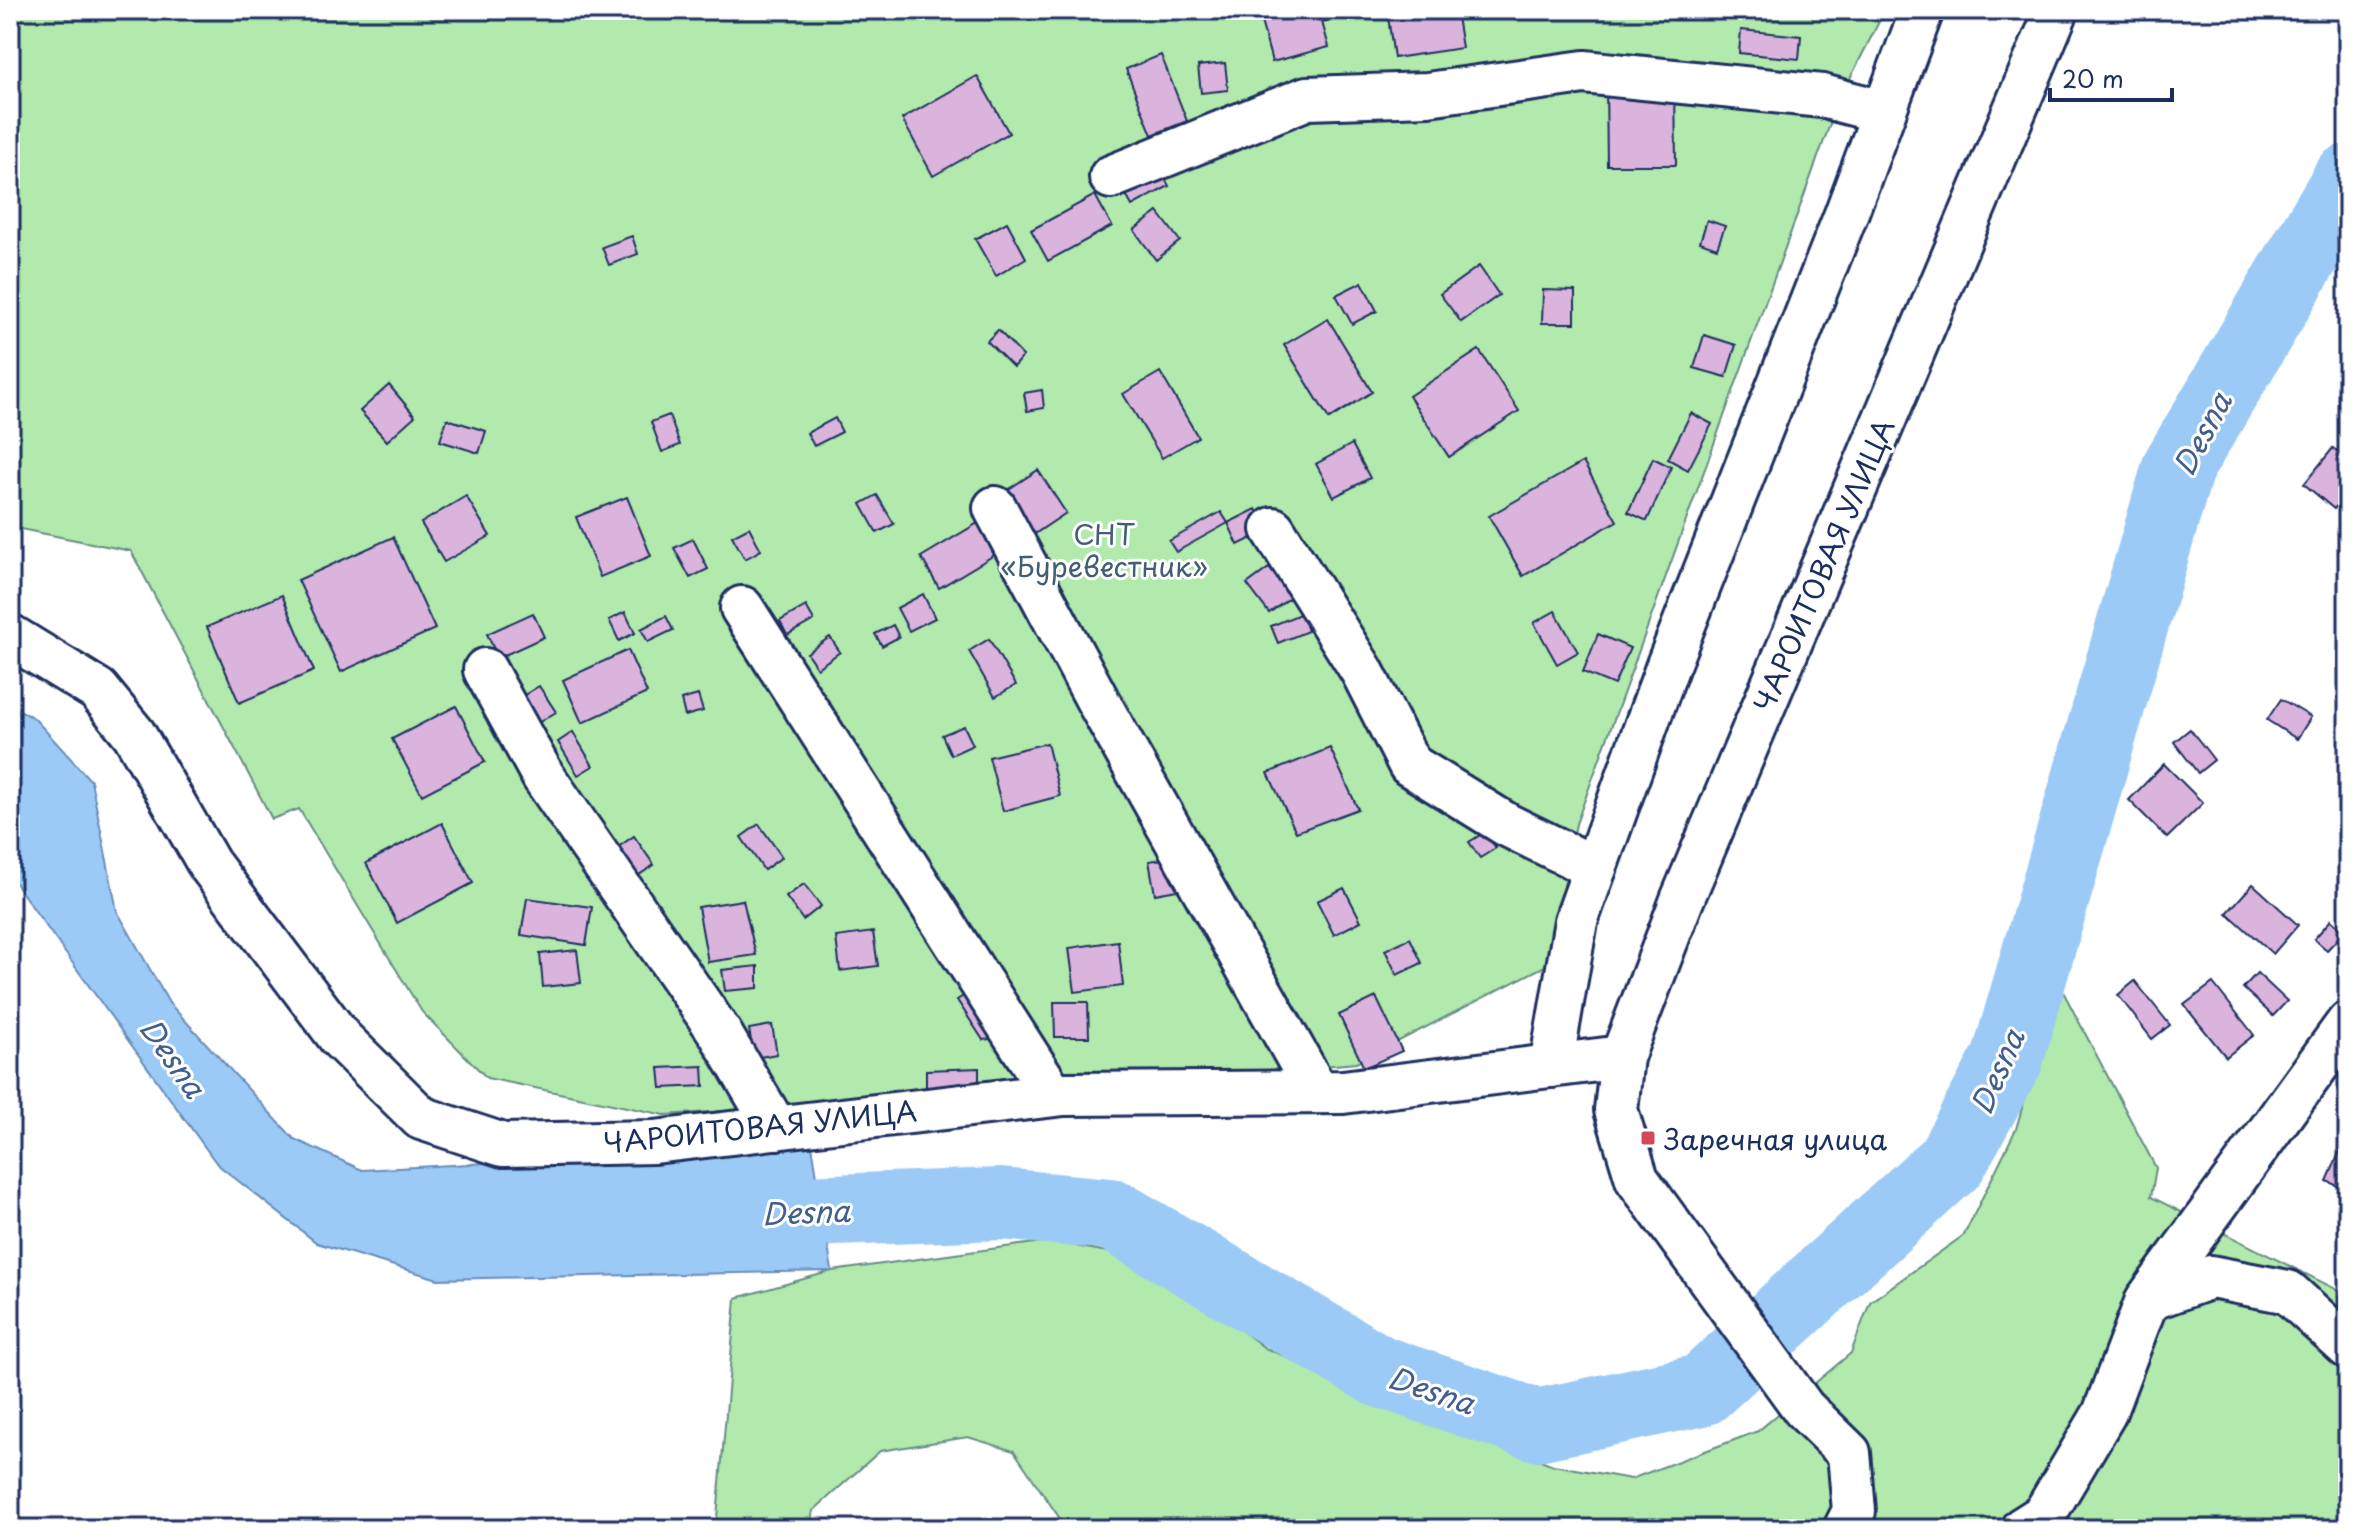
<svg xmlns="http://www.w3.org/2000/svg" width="2358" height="1539" font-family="'Playpen Sans',sans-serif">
	<rect width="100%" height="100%" fill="#fff"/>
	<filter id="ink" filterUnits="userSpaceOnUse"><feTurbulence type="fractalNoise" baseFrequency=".0125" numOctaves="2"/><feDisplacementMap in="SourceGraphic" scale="16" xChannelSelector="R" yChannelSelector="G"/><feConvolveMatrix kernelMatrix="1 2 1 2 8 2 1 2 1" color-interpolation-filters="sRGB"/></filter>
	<g filter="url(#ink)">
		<g fill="#b2e9ac" stroke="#668c85" stroke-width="2">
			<polygon points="10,10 1885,10 1838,102 1576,824 1549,964 1356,1063 1138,1083 665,1115 487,1078 422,1012 299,809 272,819 131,551 10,527"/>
			<polygon points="2058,982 2156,1168 2151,1197 2348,1295 2348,1529 1067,1529 1014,1451 968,1437 880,1451 813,1511 810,1529 716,1529 736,1298 832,1271 1049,1241 1150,1260 1265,1348 1553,1465 1631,1479 1758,1431 1851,1353 1870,1302 1964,1235 2016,1129"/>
		</g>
		<polygon fill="#9bcaf6" stroke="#688cb9" stroke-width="2" points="10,705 34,718 91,781 117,911 169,1003 294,1139 362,1170 812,1145 832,1271 438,1279 317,1243 217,1164 10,876"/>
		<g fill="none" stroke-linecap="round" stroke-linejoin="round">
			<polyline stroke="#9bcaf6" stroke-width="72" points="722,1214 1000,1204 1111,1214 1379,1371 1537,1425 1702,1390 1951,1162 2007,1060 2178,467 2348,180"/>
		</g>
		<g fill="#dbb4dd" stroke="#1b2f5e" stroke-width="2">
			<polygon points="1258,10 1332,10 1334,19 1322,22 1329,47 1272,62"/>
			<polygon points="1387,10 1456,10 1462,48 1394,58"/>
			<polygon points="1741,30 1801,36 1799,59 1739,53"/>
			<polygon points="1161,55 1187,121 1152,135 1126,69"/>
			<polygon points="1225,63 1228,90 1201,93 1198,66"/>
			<polygon points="977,76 1009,133 933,176 902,119"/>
			<polygon points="1606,83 1675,83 1676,165 1607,165"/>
			<polygon points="1155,160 1169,186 1132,206 1118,180"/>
			<polygon points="1095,195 1112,226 1048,261 1031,230"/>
			<polygon points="1158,212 1180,241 1156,260 1134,230"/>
			<polygon points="1707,220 1725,226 1717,248 1700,242"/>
			<polygon points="1007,222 1026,258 996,276 975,239"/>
			<polygon points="632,236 638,254 609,265 602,247"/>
			<polygon points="1479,266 1499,295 1461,322 1440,294"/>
			<polygon points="1362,282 1377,311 1352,324 1336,295"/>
			<polygon points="1543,290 1575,291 1575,323 1542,323"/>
			<polygon points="1328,319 1372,392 1329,419 1284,345"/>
			<polygon points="998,330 1023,356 1013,367 987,341"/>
			<polygon points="1704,335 1736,345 1726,377 1694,368"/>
			<polygon points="1479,350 1519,411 1449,457 1409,396"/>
			<polygon points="1160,372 1198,437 1162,458 1123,394"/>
			<polygon points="389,385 415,416 387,441 360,411"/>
			<polygon points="1042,390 1044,408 1027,411 1024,393"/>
			<polygon points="1691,413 1712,424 1688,470 1668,459"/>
			<polygon points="669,415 680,445 662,452 651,422"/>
			<polygon points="835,418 842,432 814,446 807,433"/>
			<polygon points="447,419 486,431 479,453 440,441"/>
			<polygon points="1352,444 1370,478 1334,497 1316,464"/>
			<polygon points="2333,448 2348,460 2348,492 2334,509 2304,484"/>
			<polygon points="1653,458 1671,467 1647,521 1628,512"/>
			<polygon points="1583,462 1617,521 1523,576 1489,516"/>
			<polygon points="1038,470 1066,513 1027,539 998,496"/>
			<polygon points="877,495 894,524 877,533 861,504"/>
			<polygon points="466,496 490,536 444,562 421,523"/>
			<polygon points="627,497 651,556 600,577 576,517"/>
			<polygon points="1256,509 1267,531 1238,545 1228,523"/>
			<polygon points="1221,512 1228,523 1176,552 1169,541"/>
			<polygon points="978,523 996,554 939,588 921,557"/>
			<polygon points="749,527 761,550 745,559 732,536"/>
			<polygon points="393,537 435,629 341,672 298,580"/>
			<polygon points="693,539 708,569 690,578 674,548"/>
			<polygon points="1269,568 1291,597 1269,613 1247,584"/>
			<polygon points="923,594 935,618 909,631 897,608"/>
			<polygon points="282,595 314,671 239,703 207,627"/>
			<polygon points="806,606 814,620 787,635 780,621"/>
			<polygon points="1555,611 1578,652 1557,664 1534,623"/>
			<polygon points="625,612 635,633 619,641 609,620"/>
			<polygon points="533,613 544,637 498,658 487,634"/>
			<polygon points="1302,613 1308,631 1278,643 1271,626"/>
			<polygon points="666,616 673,630 648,642 641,629"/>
			<polygon points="893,625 899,637 882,646 875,634"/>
			<polygon points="1598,634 1630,648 1614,685 1583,672"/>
			<polygon points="830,637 840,652 817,668 807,653"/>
			<polygon points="989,639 1016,685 995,697 969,651"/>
			<polygon points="628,650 647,693 582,723 563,680"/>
			<polygon points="539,686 556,712 538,723 521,697"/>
			<polygon points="698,695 703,711 685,716 681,700"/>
			<polygon points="2281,699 2311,717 2297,739 2267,720"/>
			<polygon points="456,706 485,762 422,795 392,739"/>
			<polygon points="964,726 973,745 951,755 942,735"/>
			<polygon points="2190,729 2214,760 2198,773 2174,742"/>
			<polygon points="573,732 593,766 578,775 558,742"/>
			<polygon points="1047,743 1060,796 1003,811 989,757"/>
			<polygon points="1330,748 1358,809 1296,832 1268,773"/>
			<polygon points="2164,764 2203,803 2167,838 2129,800"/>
			<polygon points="442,823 473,883 397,923 366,863"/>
			<polygon points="759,824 782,857 764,870 741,837"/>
			<polygon points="1485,832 1496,848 1480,858 1469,842"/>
			<polygon points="634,836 654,865 633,879 614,850"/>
			<polygon points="1183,856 1188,888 1155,894 1149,861"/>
			<polygon points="804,884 821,906 803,920 786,897"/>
			<polygon points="2253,884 2298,925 2273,954 2227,913"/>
			<polygon points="1344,888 1361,921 1334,935 1317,901"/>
			<polygon points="527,898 592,907 586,945 521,935"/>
			<polygon points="743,900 756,955 708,962 698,907"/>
			<polygon points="2331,920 2344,932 2327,950 2314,939"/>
			<polygon points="873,932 878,966 840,971 836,937"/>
			<polygon points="1410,938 1422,963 1397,975 1385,950"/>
			<polygon points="1118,941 1123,986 1075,992 1069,948"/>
			<polygon points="577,950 581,983 543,987 540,954"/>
			<polygon points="758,966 758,988 725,991 722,970"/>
			<polygon points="2257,973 2287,1001 2273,1016 2243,988"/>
			<polygon points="2135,981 2170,1025 2152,1039 2118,995"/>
			<polygon points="2213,983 2254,1035 2226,1057 2184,1005"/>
			<polygon points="973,990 1004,1037 983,1040 957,1000"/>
			<polygon points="1376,997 1402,1051 1364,1068 1339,1015"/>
			<polygon points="1054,1002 1088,1002 1089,1037 1055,1037"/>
			<polygon points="772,1025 777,1054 754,1058 749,1029"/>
			<polygon points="703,1066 704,1086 661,1088 659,1068"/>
			<polygon points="979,1068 979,1087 926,1089 926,1070"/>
			<polygon points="2348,1133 2348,1191 2327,1181"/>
		</g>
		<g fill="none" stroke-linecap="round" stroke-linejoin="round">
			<defs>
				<g id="minor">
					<polyline points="1111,177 1307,98 1428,94 1584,72 1822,96 1884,112"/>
					<polyline points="995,508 1099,703 1317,1092"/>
					<polyline points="1273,529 1362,671 1410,765 1507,825 1595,868"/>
					<polyline points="742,608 1053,1095"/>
					<polyline points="10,636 98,690 134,734 209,864 340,1038 421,1118 503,1145 654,1142 1064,1094 1343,1092 1622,1057"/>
					<polyline points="485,670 543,776 720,1033 776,1128"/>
					<polyline points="1551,1066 1576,921 1595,868 1668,665 1845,217 1922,10"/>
					<polyline points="2147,1300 2211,1277 2288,1292 2348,1347"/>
					<polyline points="1845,1529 1854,1511 1849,1453 1804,1409 1637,1179 1616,1110 1622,1057 1682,900 2057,10"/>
					<polyline points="2022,1529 2044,1515 2104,1414 2147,1300 2348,1023"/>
				</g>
			</defs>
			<use href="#minor" stroke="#1b2f5e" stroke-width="48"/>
			<use href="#minor" stroke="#fff" stroke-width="42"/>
		</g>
	</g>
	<rect fill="#d1495b" stroke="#fff" stroke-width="3" x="1640" y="1130" width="16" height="16" rx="4"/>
	<g text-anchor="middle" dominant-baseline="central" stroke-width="6" stroke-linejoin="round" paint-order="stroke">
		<g font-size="28" fill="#415e72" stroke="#fff">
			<text x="1104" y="533">СНТ<tspan x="1104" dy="32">«Буревестник»</tspan></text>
		</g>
		<g font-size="28" fill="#1b2f5e" stroke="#fff">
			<text transform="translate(1823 565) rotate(-67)">ЧАРОИТОВАЯ УЛИЦА</text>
			<text transform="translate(760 1126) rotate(-6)">ЧАРОИТОВАЯ УЛИЦА</text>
		</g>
		<g font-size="28" fill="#1b2f5e" stroke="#fff" text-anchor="start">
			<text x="1664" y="1138">Заречная улица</text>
		</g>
		<g font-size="30" font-style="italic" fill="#415e8c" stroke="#fff">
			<text transform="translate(2201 433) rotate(-62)">Desna</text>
			<text transform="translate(174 1057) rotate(55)">Desna</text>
			<text transform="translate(1996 1071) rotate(-66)">Desna</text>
			<text transform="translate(806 1211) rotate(-2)">Desna</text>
			<text transform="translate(1432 1389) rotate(19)">Desna</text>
		</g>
	</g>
	<rect width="2358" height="1539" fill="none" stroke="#fff" stroke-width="40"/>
	<rect x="20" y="20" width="2318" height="1499" fill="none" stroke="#1b2f5e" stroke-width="3" filter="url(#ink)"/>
	<path d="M2050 88v12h122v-12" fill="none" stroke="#1b2f5e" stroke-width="4"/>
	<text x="2062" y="88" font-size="24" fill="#1b2f5e" stroke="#ffffff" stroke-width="6" paint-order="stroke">20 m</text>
</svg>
